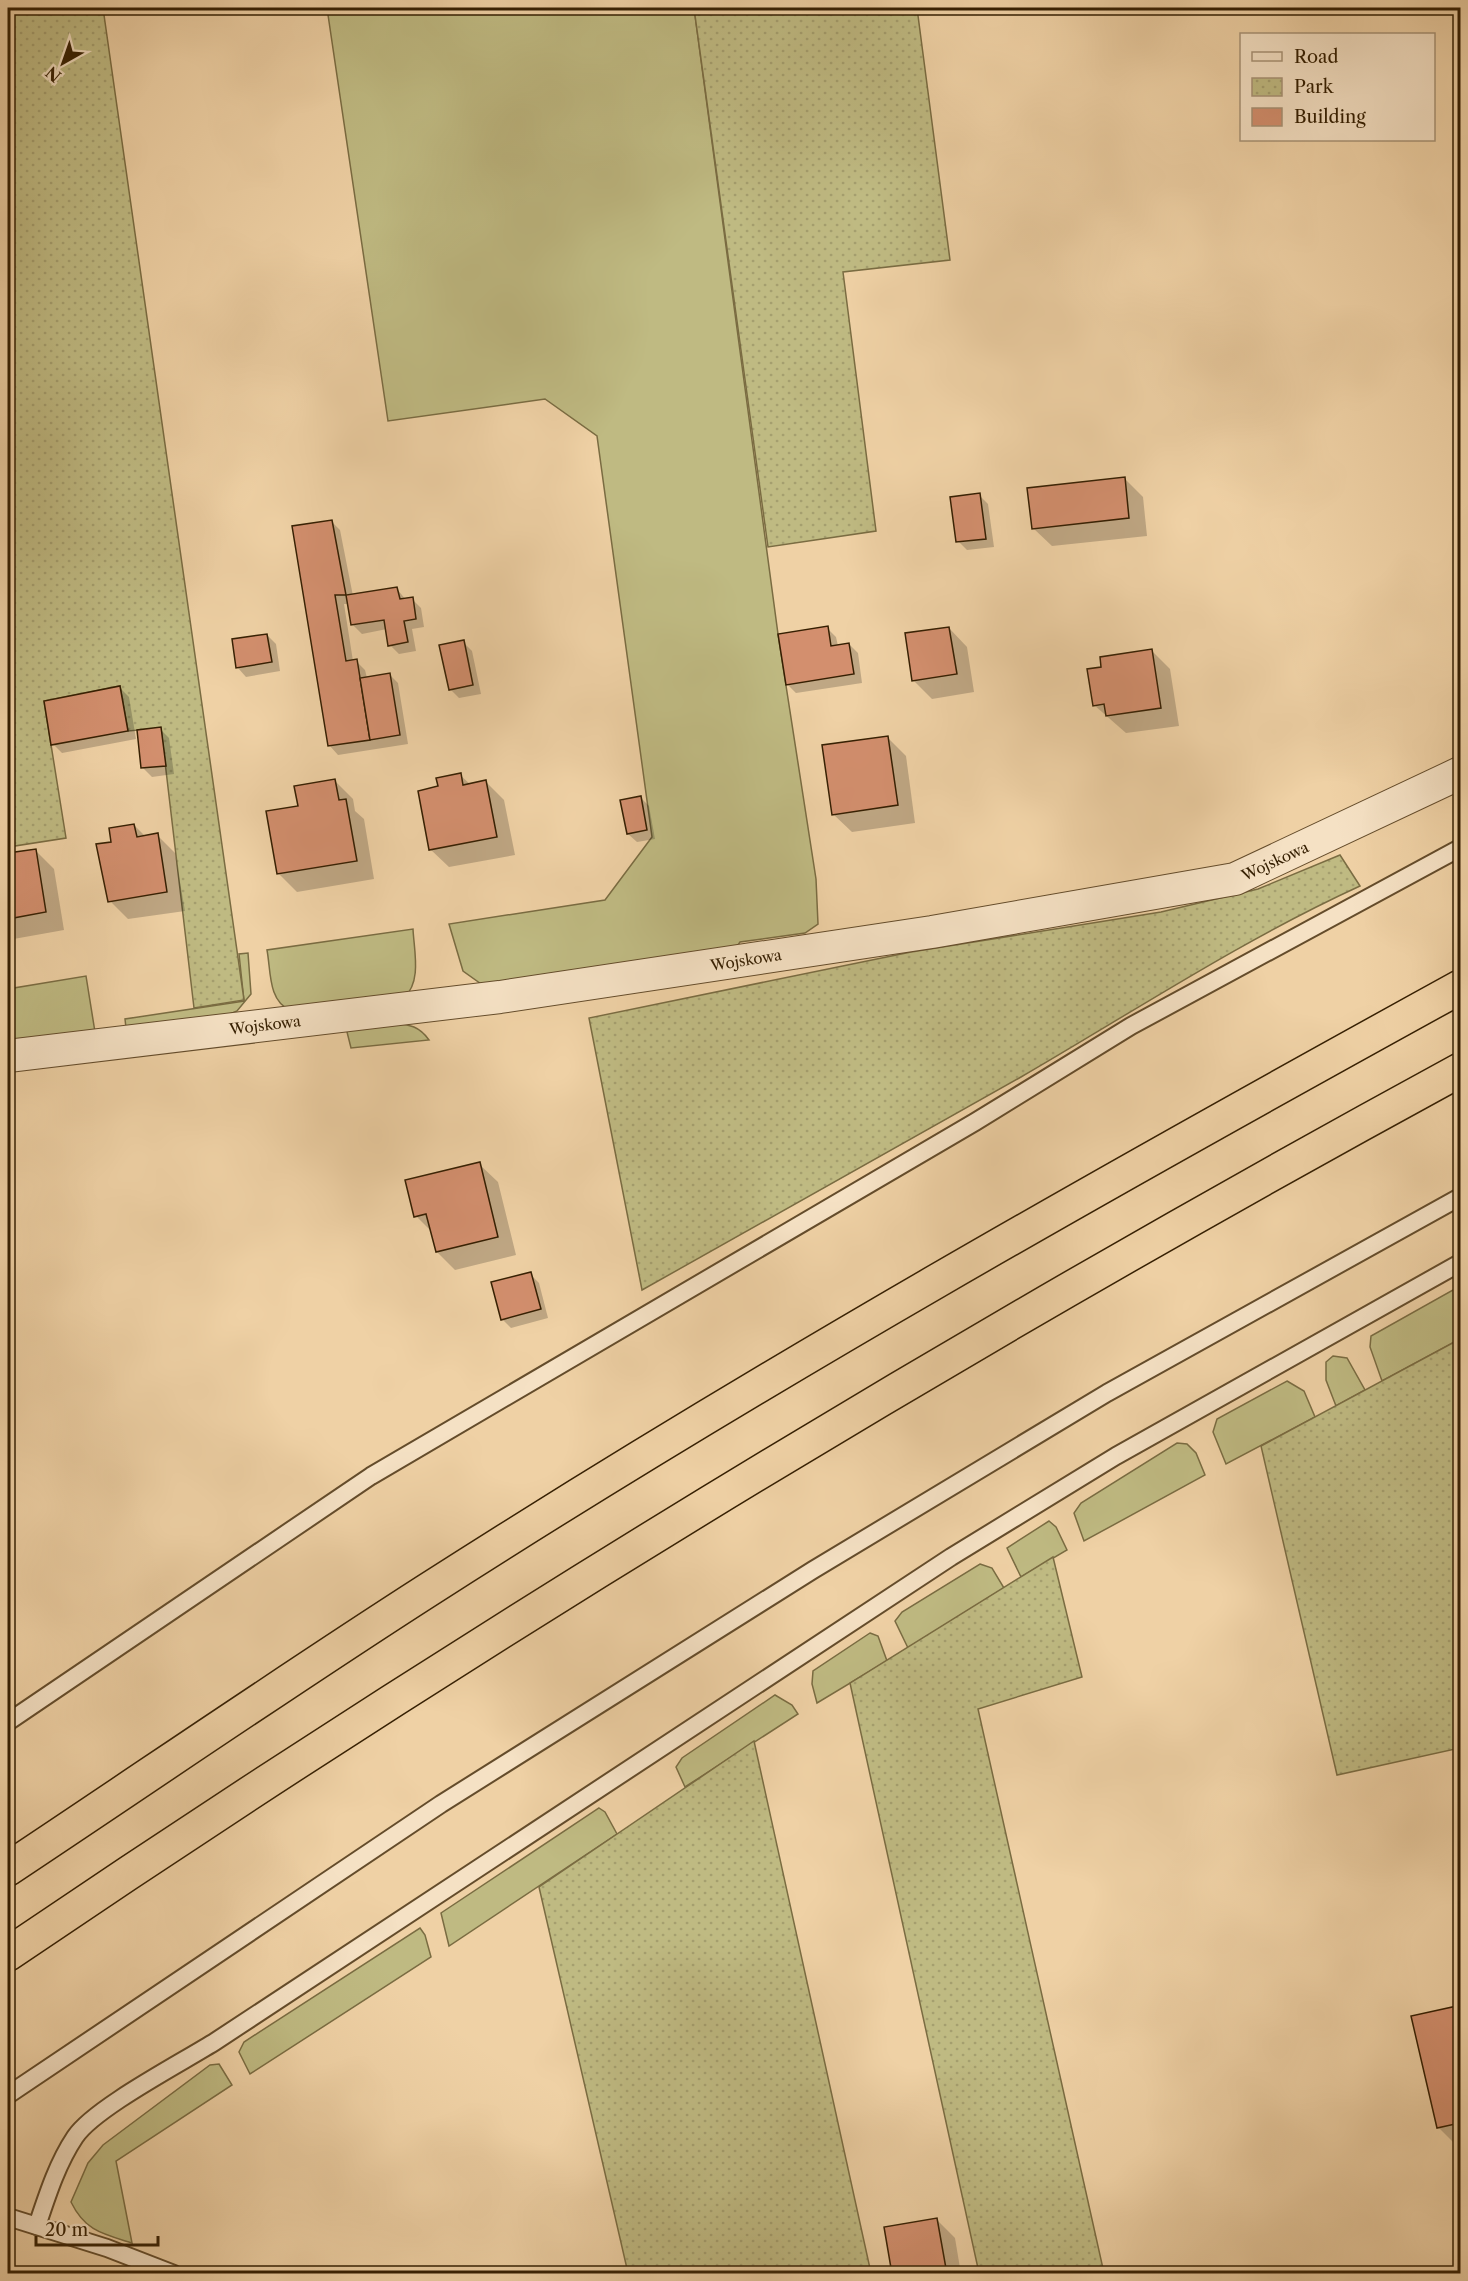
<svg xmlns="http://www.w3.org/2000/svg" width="1468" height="2281" font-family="'Libre Caslon Text',serif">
	<defs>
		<pattern id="park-dots" width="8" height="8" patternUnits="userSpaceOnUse" patternTransform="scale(1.5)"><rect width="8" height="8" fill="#bfba82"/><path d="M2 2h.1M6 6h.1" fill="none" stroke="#a59f6f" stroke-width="1.8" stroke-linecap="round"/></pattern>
	</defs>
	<rect width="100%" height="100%" fill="#efd1a5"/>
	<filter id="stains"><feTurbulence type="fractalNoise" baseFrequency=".00333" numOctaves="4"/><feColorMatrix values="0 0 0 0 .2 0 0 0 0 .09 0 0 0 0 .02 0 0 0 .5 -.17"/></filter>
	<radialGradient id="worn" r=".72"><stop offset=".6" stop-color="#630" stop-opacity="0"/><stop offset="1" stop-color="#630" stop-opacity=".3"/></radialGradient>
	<g fill="#bfba82" stroke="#7a6c42" stroke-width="1.5">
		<polygon points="327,8 694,8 778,634 816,879 818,924 805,933 740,942 736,948 484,986 463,971 449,924 605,900 652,837 597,436 545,399 388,421"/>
		<path d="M413,929C414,951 422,981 404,998L290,1010C268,1001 271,971 267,950Z"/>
		<polygon points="248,953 251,994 237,1011 223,1017 126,1028 125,1019 244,1001 239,954"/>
		<polygon points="86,976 95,1032 8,1042 8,989"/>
		<path d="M394,1023C410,1025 419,1026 429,1040L351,1048L346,1028Z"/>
		<polygon points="1460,1286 1460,1339 1382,1381 1370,1347 1371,1336"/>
		<polygon points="1333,1356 1347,1358 1365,1390 1336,1406 1326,1380 1326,1362"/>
		<polygon points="1287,1381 1304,1391 1315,1417 1226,1464 1213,1432 1217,1419"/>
		<polygon points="1177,1443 1187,1444 1196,1453 1205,1475 1084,1541 1074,1513 1081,1503"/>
		<polygon points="1049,1521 1056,1527 1067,1550 1021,1577 1007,1548"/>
		<polygon points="980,1564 992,1568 1004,1588 908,1648 895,1621 902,1612"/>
		<polygon points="870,1633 878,1636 887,1661 817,1703 812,1684 813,1671"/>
		<polygon points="775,1695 792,1705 798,1714 685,1787 676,1767 682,1758"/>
		<polygon points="599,1808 605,1812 617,1834 449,1946 441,1913"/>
		<polygon points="420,1928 425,1935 431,1957 250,2074 239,2052 244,2042"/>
		<path d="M219,2064L232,2085L116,2161L132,2243C103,2234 85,2231 71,2202L88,2163L103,2145L210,2065Z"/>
	</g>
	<g fill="url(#park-dots)" stroke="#7a6c42" stroke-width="1.5">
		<polygon points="8,8 103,8 244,1000 194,1008 161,728 128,731 120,686 44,701 66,838 8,847"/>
		<polygon points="694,8 917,8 950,260 843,272 876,531 768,547"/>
		<path d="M1340,855L1360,886C1242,940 1133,1012 1021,1077C895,1149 768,1219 642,1290L589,1018L911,952L1161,912L1258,889Z"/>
		<polygon points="1460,1339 1460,1748 1337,1775 1261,1446"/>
		<polygon points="1053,1557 1082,1677 978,1709 1104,2273 979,2273 850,1683"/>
		<polygon points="754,1741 871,2273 628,2273 539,1887"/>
	</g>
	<g fill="#0003">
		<polygon points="1124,478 1143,497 1147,536 1052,546 1033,528"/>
		<polygon points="979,495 988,504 994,547 967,550 958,541"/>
		<polygon points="331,521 340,530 353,596 397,589 406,600 412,599 421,608 424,627 412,629 416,651 399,654 390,645 387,629 362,634 353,625 349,604 344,604 353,661 356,661 365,670 367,678 389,674 398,683 408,744 338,755 330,746"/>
		<polygon points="827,628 836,637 838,646 849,644 858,653 862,683 796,693 787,684"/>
		<polygon points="949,628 967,647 974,692 932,699 914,681"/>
		<polygon points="267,635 276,644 280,671 246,677 238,668"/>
		<polygon points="463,642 472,651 481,694 459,698 450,689"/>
		<polygon points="1152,651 1170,669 1179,726 1126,733 1094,705"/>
		<polygon points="120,688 129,697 136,739 62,753 53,744"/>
		<polygon points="160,729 169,738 174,774 152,777 143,768"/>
		<polygon points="887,737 906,756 915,823 852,832 833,814"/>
		<polygon points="460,775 471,785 486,782 504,800 515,855 449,867 430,849 440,787"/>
		<polygon points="335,781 353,799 355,811 364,819 374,879 297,892 279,874 299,807"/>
		<polygon points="641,798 649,806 655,839 637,842 628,834"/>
		<polygon points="134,825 146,837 157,835 175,853 185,911 128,919 110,901 113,843"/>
		<polygon points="35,850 54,869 64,930 8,940 8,855"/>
		<polygon points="479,1164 498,1182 516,1255 455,1270 437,1252 433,1233 416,1216"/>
		<polygon points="530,1274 539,1283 548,1318 511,1328 502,1319"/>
		<polygon points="1457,2008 1460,2011 1460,2145 1457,2146 1438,2127"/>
		<polygon points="936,2219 955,2238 961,2274 894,2274"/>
	</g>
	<g fill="#d38f6e" stroke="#351f02" stroke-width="1.5">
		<polygon points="1125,477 1129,518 1032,529 1027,488"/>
		<polygon points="980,493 986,539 956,542 950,497"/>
		<polygon points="332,520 346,595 335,595 346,661 357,659 370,740 328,746 292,526"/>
		<polygon points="397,587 400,599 413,597 416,619 404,621 408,642 388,646 384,620 351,625 346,595"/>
		<polygon points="828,626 831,646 849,643 854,674 786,685 778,634"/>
		<polygon points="949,627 957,674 912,681 905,633"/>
		<polygon points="267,634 272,662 236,668 232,639"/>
		<polygon points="464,640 473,685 449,690 439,645"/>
		<polygon points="1152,649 1161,708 1106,716 1104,704 1093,706 1087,669 1101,667 1100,657"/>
		<polygon points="390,673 400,735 370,740 360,678"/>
		<polygon points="120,686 128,731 51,745 44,701"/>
		<polygon points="161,727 166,766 141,768 137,730"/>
		<polygon points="888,736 898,805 832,815 822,745"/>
		<polygon points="461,773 463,785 486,780 497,837 429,850 418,791 438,786 436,778"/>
		<polygon points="335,779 339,800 346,799 357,861 277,874 266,811 298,806 294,786"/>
		<polygon points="641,796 647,830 627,834 620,800"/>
		<polygon points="134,824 137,837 158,833 167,892 108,902 96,844 111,842 109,828"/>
		<polygon points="36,849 46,912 8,919 8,853"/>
		<polygon points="480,1162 498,1237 436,1252 426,1214 414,1217 405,1180"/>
		<polygon points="531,1272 541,1309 501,1320 491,1282"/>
		<polygon points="1457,2006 1460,2021 1460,2123 1437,2128 1411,2016"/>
		<polygon points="937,2218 947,2274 892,2274 884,2227"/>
	</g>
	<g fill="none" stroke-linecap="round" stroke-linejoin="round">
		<defs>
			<g id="lane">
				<polyline points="8,1722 371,1476 975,1122 1131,1026 1460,848"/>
				<polyline points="8,2095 441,1804 813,1570 1107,1393 1460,1197"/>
				<polyline points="8,2217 107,2248 174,2274"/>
				<path d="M37,2226C47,2196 57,2164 75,2137C94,2108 183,2062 216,2041L951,1557L1116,1456L1460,1263"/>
			</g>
			<polyline id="street" points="8,1056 500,997 932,932 1235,879 1460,773"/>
			<g id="highway">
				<path d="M8,1869C148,1776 286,1681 428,1590C763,1375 1111,1179 1460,987"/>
				<path d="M8,1954C477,1636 962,1341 1460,1070"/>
			</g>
		</defs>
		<use href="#lane" stroke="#644c2b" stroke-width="20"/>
		<use href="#street" stroke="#644c2b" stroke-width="34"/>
		<use href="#highway" stroke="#351f02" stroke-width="36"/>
		<use href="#lane" stroke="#f5e1c4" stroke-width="16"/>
		<use href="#street" stroke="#f5e1c4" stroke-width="32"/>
		<use href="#highway" stroke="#efd1a5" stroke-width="33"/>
	</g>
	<g text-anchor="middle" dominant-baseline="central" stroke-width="6" stroke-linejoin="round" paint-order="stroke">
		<g font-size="15" fill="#351f02" stroke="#f5e1c4">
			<text transform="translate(1275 861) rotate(-25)">Wojskowa</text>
			<text transform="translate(746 960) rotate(-9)">Wojskowa</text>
			<text transform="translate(265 1025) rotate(-7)">Wojskowa</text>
		</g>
	</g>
	<rect width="1468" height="2281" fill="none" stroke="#efd1a5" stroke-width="30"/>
	<rect x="9" y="9" width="1450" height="2263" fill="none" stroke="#351f02" stroke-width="3"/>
	<rect x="15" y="15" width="1438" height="2251" fill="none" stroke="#351f02" stroke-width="1.5"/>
	<rect x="1240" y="33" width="195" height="108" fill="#f5e1c4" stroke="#a89376" stroke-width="1.5"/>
	<rect x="1252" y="52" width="30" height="9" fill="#f5e1c4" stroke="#a89376" stroke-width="1.5"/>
	<text x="1294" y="63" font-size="18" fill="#351f02">Road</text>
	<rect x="1252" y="78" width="30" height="18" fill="url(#park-dots)" stroke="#a89376" stroke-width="1.5"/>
	<text x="1294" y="93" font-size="18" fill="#351f02">Park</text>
	<rect x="1252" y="108" width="30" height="18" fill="#d38f6e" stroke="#a89376" stroke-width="1.5"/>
	<text x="1294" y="123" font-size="18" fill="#351f02">Building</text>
	<g transform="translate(63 63) rotate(220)" stroke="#f5e1c4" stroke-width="4.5" paint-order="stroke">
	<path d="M0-4.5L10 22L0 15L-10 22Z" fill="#351f02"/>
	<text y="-9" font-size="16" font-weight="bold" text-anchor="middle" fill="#351f02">N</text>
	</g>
	<path d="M36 2236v9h122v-9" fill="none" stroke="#351f02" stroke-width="3"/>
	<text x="45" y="2236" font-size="18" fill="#351f02" stroke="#f5e1c4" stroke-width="4.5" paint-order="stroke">20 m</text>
	<rect width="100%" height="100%" filter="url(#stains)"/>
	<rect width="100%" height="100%" fill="url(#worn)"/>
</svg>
